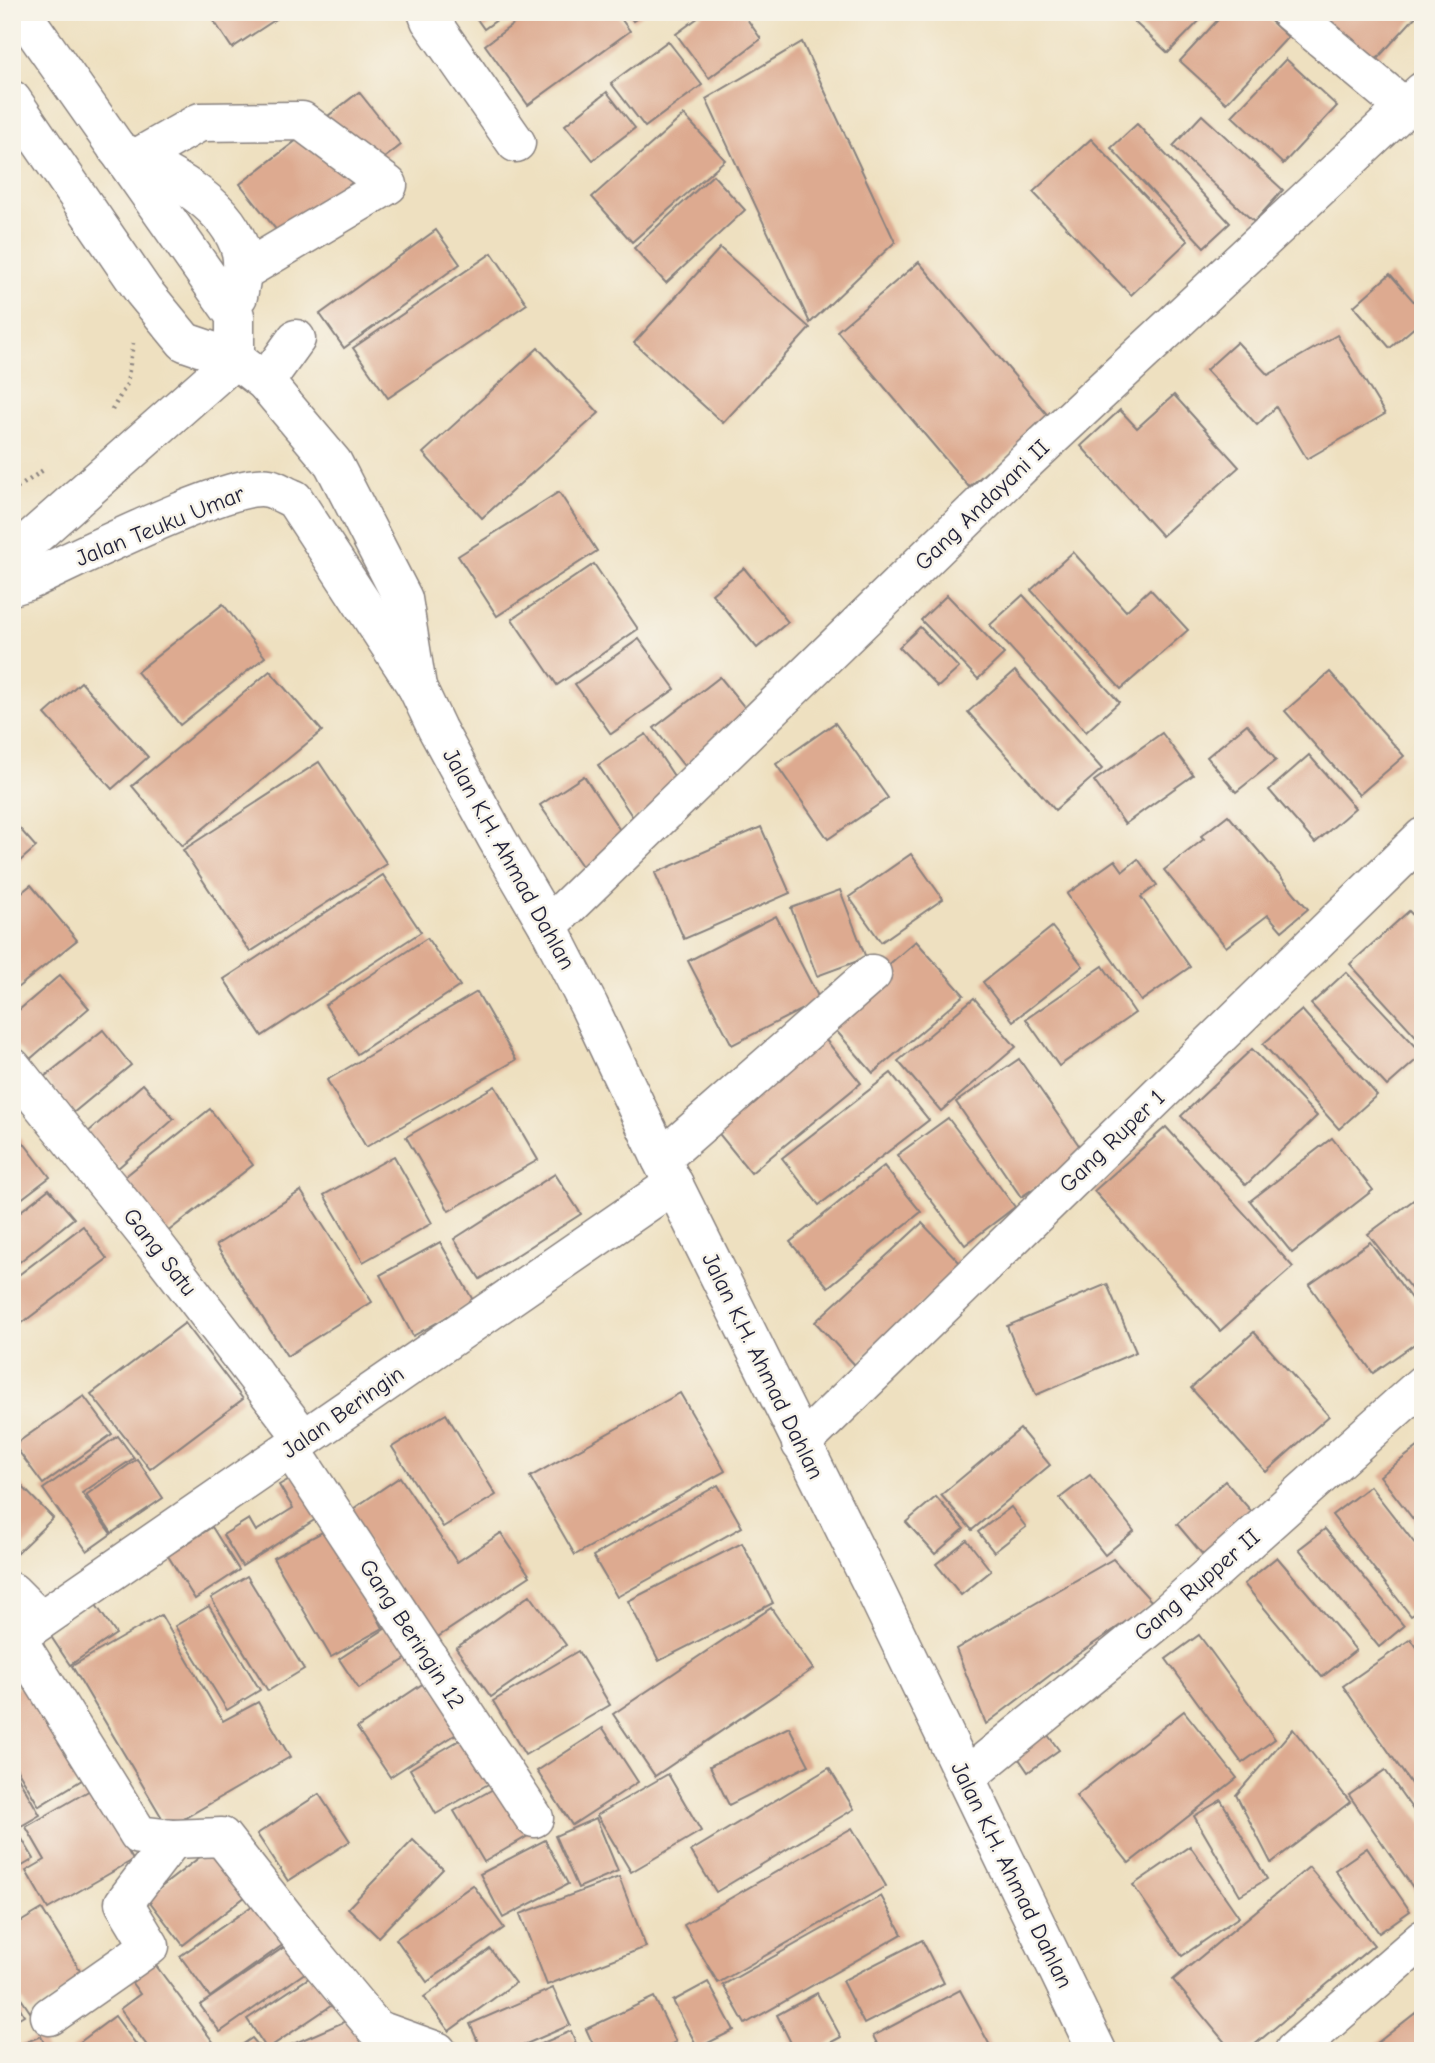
<svg xmlns="http://www.w3.org/2000/svg" width="1435" height="2063" font-family="'Comic Neue',sans-serif">
	<rect width="100%" height="100%" fill="#f7f3e8"/>
	<filter id="ink" filterUnits="userSpaceOnUse"><feTurbulence type="fractalNoise" baseFrequency=".0143" numOctaves="2"/><feDisplacementMap in="SourceGraphic" scale="14" xChannelSelector="R" yChannelSelector="G"/><feConvolveMatrix kernelMatrix="1 2 1 2 8 2 1 2 1" color-interpolation-filters="sRGB"/></filter>
	<filter id="wash" filterUnits="userSpaceOnUse"><feTurbulence type="fractalNoise" baseFrequency=".00686" numOctaves="4" result="noise"/><feDisplacementMap in="SourceGraphic" scale="28" xChannelSelector="R" yChannelSelector="G"/><feGaussianBlur stdDeviation="1.57" result="paint"/><feColorMatrix in="noise" values="0 0 0 0 0 0 0 0 0 0 0 0 0 0 0 0 0 1.4 0 .05"/><feComposite in="paint" operator="in"/></filter>
	<g filter="url(#wash)">
		<rect width="100%" height="100%" fill="#eee0c0"/>
		<g id="blocks">
			<g fill="#ddaa90">
				<polygon points="208,12 287,12 232,48"/>
				<polygon points="472,12 508,12 484,29"/>
				<polygon points="530,12 616,12 630,31 528,105 485,45"/>
				<polygon points="627,12 646,12 633,21"/>
				<polygon points="706,12 742,12 761,39 709,78 676,34"/>
				<polygon points="1133,12 1208,12 1168,53 1129,17"/>
				<polygon points="1225,12 1261,12 1288,37 1226,103 1180,61"/>
				<polygon points="1298,12 1416,12 1418,14 1365,72"/>
				<polygon points="668,41 702,85 645,127 611,83"/>
				<polygon points="802,42 895,242 810,323 706,99"/>
				<polygon points="1286,59 1337,106 1283,164 1232,116"/>
				<polygon points="359,92 401,145 282,237 240,184"/>
				<polygon points="607,92 635,128 593,160 565,125"/>
				<polygon points="684,115 725,160 632,242 592,197"/>
				<polygon points="1202,115 1283,190 1254,222 1173,146"/>
				<polygon points="1137,124 1230,223 1204,247 1111,148"/>
				<polygon points="1091,139 1188,241 1131,295 1033,192"/>
				<polygon points="713,175 745,210 666,283 634,248"/>
				<polygon points="436,230 460,264 344,348 320,314"/>
				<polygon points="720,248 810,328 723,423 634,343"/>
				<polygon points="492,253 527,304 388,398 353,348"/>
				<polygon points="919,262 1050,418 969,487 837,331"/>
				<polygon points="1390,274 1423,312 1423,320 1390,348 1354,306"/>
				<polygon points="1337,335 1385,414 1307,459 1276,407 1257,425 1206,370 1237,342 1268,375"/>
				<polygon points="538,348 599,413 482,518 423,453"/>
				<polygon points="1174,395 1239,467 1162,536 1081,446 1120,410 1137,428"/>
				<polygon points="559,492 597,551 497,616 458,556"/>
				<polygon points="1073,552 1126,611 1150,589 1188,630 1121,689 1031,590"/>
				<polygon points="594,564 638,629 557,685 512,619"/>
				<polygon points="744,568 788,622 757,648 712,594"/>
				<polygon points="947,595 1004,654 978,679 921,620"/>
				<polygon points="1023,595 1119,702 1086,732 990,625"/>
				<polygon points="223,604 265,657 180,725 137,672"/>
				<polygon points="920,627 959,668 938,687 899,647"/>
				<polygon points="639,639 675,689 611,734 575,684"/>
				<polygon points="270,671 322,731 182,846 132,786"/>
				<polygon points="1015,671 1102,769 1055,810 968,712"/>
				<polygon points="1330,672 1404,756 1359,795 1285,711"/>
				<polygon points="720,677 750,714 684,766 654,728"/>
				<polygon points="81,682 148,757 112,789 45,714"/>
				<polygon points="835,723 888,798 828,839 776,764"/>
				<polygon points="1247,724 1276,760 1236,792 1207,757"/>
				<polygon points="1162,733 1193,775 1125,824 1094,781"/>
				<polygon points="646,734 682,788 634,819 598,765"/>
				<polygon points="1309,755 1355,808 1315,843 1269,790"/>
				<polygon points="319,762 387,864 250,952 183,850"/>
				<polygon points="584,776 627,841 584,869 540,805"/>
				<polygon points="1228,815 1308,909 1282,931 1268,915 1226,947 1164,870 1204,839 1201,836"/>
				<polygon points="12,820 36,847 12,868"/>
				<polygon points="761,827 790,893 684,939 655,873"/>
				<polygon points="911,854 943,899 881,942 849,897"/>
				<polygon points="1138,859 1157,885 1141,897 1190,967 1141,1001 1067,894 1115,860 1123,871"/>
				<polygon points="383,875 421,932 262,1036 224,979"/>
				<polygon points="31,885 77,940 12,992 12,900"/>
				<polygon points="840,890 866,958 817,976 791,908"/>
				<polygon points="1409,911 1423,926 1423,1044 1350,964"/>
				<polygon points="776,916 820,1000 732,1045 688,961"/>
				<polygon points="1052,927 1083,966 1013,1021 983,982"/>
				<polygon points="427,938 460,986 357,1054 325,1005"/>
				<polygon points="916,941 964,995 873,1073 826,1019"/>
				<polygon points="1103,966 1135,1013 1059,1066 1026,1019"/>
				<polygon points="1346,972 1423,1054 1387,1086 1311,1004"/>
				<polygon points="60,975 89,1008 29,1060 12,1041 12,1016"/>
				<polygon points="477,992 516,1060 366,1147 327,1080"/>
				<polygon points="974,998 1016,1047 941,1111 898,1061"/>
				<polygon points="1302,1010 1377,1095 1339,1129 1263,1044"/>
				<polygon points="103,1030 131,1065 73,1113 44,1077"/>
				<polygon points="821,1034 861,1083 751,1173 711,1124"/>
				<polygon points="1252,1049 1317,1116 1246,1185 1181,1116"/>
				<polygon points="1019,1059 1085,1154 1021,1197 956,1102"/>
				<polygon points="891,1073 929,1120 819,1205 782,1158"/>
				<polygon points="143,1084 174,1119 118,1168 87,1133"/>
				<polygon points="495,1086 538,1160 449,1211 406,1137"/>
				<polygon points="210,1109 253,1165 166,1233 122,1179"/>
				<polygon points="948,1118 1015,1207 965,1245 897,1155"/>
				<polygon points="1166,1127 1293,1267 1220,1331 1094,1191"/>
				<polygon points="20,1138 50,1177 12,1206 12,1144"/>
				<polygon points="1332,1138 1373,1190 1292,1253 1250,1201"/>
				<polygon points="394,1156 432,1223 363,1262 324,1195"/>
				<polygon points="884,1166 921,1212 828,1287 790,1242"/>
				<polygon points="555,1174 581,1214 480,1279 454,1239"/>
				<polygon points="49,1189 74,1218 12,1268 12,1218"/>
				<polygon points="301,1191 372,1302 287,1356 216,1245"/>
				<polygon points="1423,1193 1423,1304 1368,1234"/>
				<polygon points="922,1223 963,1266 855,1365 815,1322"/>
				<polygon points="83,1226 107,1259 22,1323 12,1310 12,1280"/>
				<polygon points="440,1242 474,1302 413,1336 380,1275"/>
				<polygon points="1370,1242 1423,1315 1423,1338 1373,1373 1309,1285"/>
				<polygon points="1107,1284 1136,1352 1036,1395 1007,1326"/>
				<polygon points="185,1323 243,1399 150,1469 91,1394"/>
				<polygon points="1254,1332 1329,1416 1266,1472 1191,1388"/>
				<polygon points="680,1393 725,1471 575,1555 530,1477"/>
				<polygon points="84,1396 112,1434 43,1484 14,1445"/>
				<polygon points="446,1414 496,1495 443,1527 392,1447"/>
				<polygon points="1020,1429 1050,1465 972,1530 941,1495"/>
				<polygon points="118,1436 134,1458 82,1493 111,1534 87,1551 43,1489"/>
				<polygon points="1423,1443 1423,1532 1380,1476"/>
				<polygon points="137,1459 163,1498 112,1533 86,1495"/>
				<polygon points="302,1472 327,1512 242,1566 223,1535 249,1519 256,1531 293,1508 279,1485"/>
				<polygon points="1090,1475 1134,1531 1105,1555 1060,1498"/>
				<polygon points="12,1476 53,1518 12,1558"/>
				<polygon points="400,1477 457,1562 501,1533 530,1576 433,1640 347,1513"/>
				<polygon points="1225,1481 1252,1512 1203,1555 1177,1524"/>
				<polygon points="718,1485 742,1527 617,1597 593,1556"/>
				<polygon points="1370,1486 1423,1554 1423,1608 1411,1616 1332,1515"/>
				<polygon points="936,1497 964,1529 935,1554 906,1522"/>
				<polygon points="1011,1507 1026,1527 994,1552 978,1532"/>
				<polygon points="212,1527 239,1570 195,1599 168,1556"/>
				<polygon points="330,1528 383,1628 331,1657 273,1558"/>
				<polygon points="1325,1529 1404,1626 1379,1647 1299,1549"/>
				<polygon points="967,1540 991,1571 961,1595 936,1564"/>
				<polygon points="742,1543 773,1603 659,1661 628,1601"/>
				<polygon points="1277,1557 1356,1650 1322,1677 1244,1584"/>
				<polygon points="1113,1559 1153,1603 1074,1657 986,1724 956,1649"/>
				<polygon points="247,1576 304,1669 268,1691 211,1598"/>
				<polygon points="530,1595 566,1645 491,1697 456,1648"/>
				<polygon points="96,1605 116,1634 70,1665 50,1635"/>
				<polygon points="209,1606 260,1690 227,1710 175,1626"/>
				<polygon points="771,1608 813,1669 655,1776 613,1714"/>
				<polygon points="161,1615 223,1721 258,1702 290,1757 168,1828 72,1666"/>
				<polygon points="397,1621 418,1651 359,1689 339,1659"/>
				<polygon points="1199,1635 1275,1739 1242,1763 1166,1659"/>
				<polygon points="1411,1639 1423,1656 1423,1801 1343,1686"/>
				<polygon points="578,1651 610,1705 525,1755 493,1701"/>
				<polygon points="430,1679 464,1729 390,1777 357,1728"/>
				<polygon points="28,1682 95,1772 39,1806 12,1761 12,1691"/>
				<polygon points="1184,1711 1237,1778 1129,1863 1076,1796"/>
				<polygon points="1041,1726 1059,1750 1028,1772 1011,1747"/>
				<polygon points="789,1727 809,1765 729,1805 710,1766"/>
				<polygon points="603,1728 638,1782 572,1825 537,1771"/>
				<polygon points="1293,1729 1350,1802 1271,1863 1236,1795"/>
				<polygon points="470,1734 497,1779 436,1814 410,1769"/>
				<polygon points="12,1767 40,1815 16,1829 34,1859 12,1872"/>
				<polygon points="829,1768 854,1809 716,1892 691,1851"/>
				<polygon points="1385,1770 1423,1824 1423,1902 1349,1795"/>
				<polygon points="668,1774 701,1831 631,1872 597,1815"/>
				<polygon points="504,1783 533,1833 484,1862 454,1811"/>
				<polygon points="92,1789 133,1860 48,1909 26,1871 45,1860 26,1827"/>
				<polygon points="319,1794 350,1841 288,1881 257,1834"/>
				<polygon points="1221,1800 1267,1879 1240,1895 1194,1816"/>
				<polygon points="596,1818 618,1871 578,1888 555,1836"/>
				<polygon points="852,1828 886,1886 718,1983 684,1925"/>
				<polygon points="413,1840 443,1869 378,1937 348,1908"/>
				<polygon points="545,1840 568,1884 503,1918 480,1874"/>
				<polygon points="1190,1846 1239,1917 1182,1956 1133,1885"/>
				<polygon points="1367,1848 1410,1911 1379,1933 1335,1870"/>
				<polygon points="209,1850 246,1896 183,1945 147,1898"/>
				<polygon points="1309,1867 1374,1945 1247,2051 1232,2051 1173,1980"/>
				<polygon points="619,1877 646,1947 547,1985 520,1914"/>
				<polygon points="473,1885 504,1928 427,1982 396,1939"/>
				<polygon points="881,1896 902,1934 745,2024 723,1985"/>
				<polygon points="255,1904 284,1944 210,1997 180,1956"/>
				<polygon points="42,1909 85,1978 30,2012 12,1985 12,1927"/>
				<polygon points="922,1940 944,1983 864,2024 842,1981"/>
				<polygon points="290,1943 309,1970 220,2032 200,2005"/>
				<polygon points="490,1949 515,1983 449,2031 424,1997"/>
				<polygon points="145,1951 220,2051 151,2051 120,2009 140,1994 121,1968"/>
				<polygon points="321,1970 341,1999 267,2049 247,2019"/>
				<polygon points="708,1982 734,2030 698,2048 673,2001"/>
				<polygon points="553,1988 570,2025 510,2051 482,2051 470,2024"/>
				<polygon points="960,1990 993,2051 881,2051 873,2036"/>
				<polygon points="817,1993 841,2037 815,2051 795,2051 777,2015"/>
				<polygon points="12,1994 24,2015 12,2022"/>
				<polygon points="654,1997 676,2042 657,2051 596,2051 586,2029"/>
				<polygon points="1418,2011 1423,2017 1423,2051 1367,2051"/>
				<polygon points="115,2016 141,2051 75,2051 72,2048"/>
				<polygon points="355,2017 370,2051 277,2051"/>
				<polygon points="571,2031 579,2051 524,2051"/>
				<polygon points="41,2036 47,2051 12,2051 12,2048"/>
				<polygon points="252,2038 263,2051 233,2051"/>
			</g>
		</g>
	</g>
	<g filter="url(#ink)">
		<use href="#blocks" fill-opacity="0" stroke="#88817e" stroke-width="2"/>
		<g fill="none" stroke-linecap="round" stroke-linejoin="round">
			<defs>
				<g id="minor">
					<polyline points="427,12 430,20 516,143"/>
					<polyline points="1290,12 1404,107"/>
					<path d="M117,149C161,172 227,199 241,252C244,266 241,282 238,296"/>
					<polyline points="135,159 200,122 302,121 388,185 242,272"/>
					<polyline points="265,382 296,339"/>
					<polyline points="12,556 235,359"/>
					<path d="M12,586L28,581C70,562 233,479 269,488C277,490 286,496 294,499L417,687"/>
					<polyline points="548,926 1021,466 1423,91"/>
					<polyline points="12,1067 155,1245 304,1439"/>
					<polyline points="661,1159 872,974"/>
					<polyline points="801,1444 1423,837"/>
					<polyline points="291,1449 534,1818"/>
					<polyline points="12,1592 40,1620"/>
					<polyline points="16,1637 139,1835 173,1839 222,1837 317,1958 376,2029 437,2051"/>
					<polyline points="12,1640 674,1184"/>
					<polyline points="965,1778 1165,1615 1423,1384"/>
					<polyline points="50,2016 150,1946 124,1903 173,1839"/>
					<polyline points="1294,2051 1423,1939"/>
				</g>
				<g id="major">
					<polyline points="21,12 235,316 235,359"/>
					<polyline points="12,100 143,291 185,342 235,359 265,382 333,463 403,599 417,687 437,729 497,839 548,926 589,1006 661,1159 876,1592 1097,2051"/>
				</g>
			</defs>
			<use href="#minor" stroke="#88817e" stroke-width="41"/>
			<use href="#major" stroke="#88817e" stroke-width="41"/>
			<g stroke="#88817e" stroke-width="4.5" stroke-dasharray="2 5" stroke-linecap="butt">
				<polyline points="112,410 127,384 133,343"/>
				<polyline points="12,492 46,468"/>
			</g>
			<use href="#minor" stroke="#fff" stroke-width="38"/>
			<use href="#major" stroke="#fff" stroke-width="38"/>
		</g>
	</g>
	<g text-anchor="middle" dominant-baseline="central" stroke-width="5" stroke-linejoin="round" paint-order="stroke">
		<g font-size="23" fill="#22223b" stroke="#f7f3e8">
			<text transform="translate(982 505) rotate(-44)">Gang Andayani II</text>
			<text transform="translate(160 526) rotate(-22)">Jalan Teuku Umar</text>
			<text transform="translate(509 859) rotate(61)">Jalan K.H. Ahmad Dahlan</text>
			<text transform="translate(1112 1141) rotate(-44)">Gang Ruper 1</text>
			<text transform="translate(160 1252) rotate(52)">Gang Satu</text>
			<text transform="translate(763 1366) rotate(64)">Jalan K.H. Ahmad Dahlan</text>
			<text transform="translate(343 1412) rotate(-35)">Jalan Beringin</text>
			<text transform="translate(1197 1585) rotate(-41)">Gang Rupper II</text>
			<text transform="translate(412 1634) rotate(57)">Gang Beringin 12</text>
			<text transform="translate(1012 1875) rotate(64)">Jalan K.H. Ahmad Dahlan</text>
		</g>
	</g>
	<rect width="1435" height="2063" fill="none" stroke="#f7f3e8" stroke-width="42"/>
</svg>
